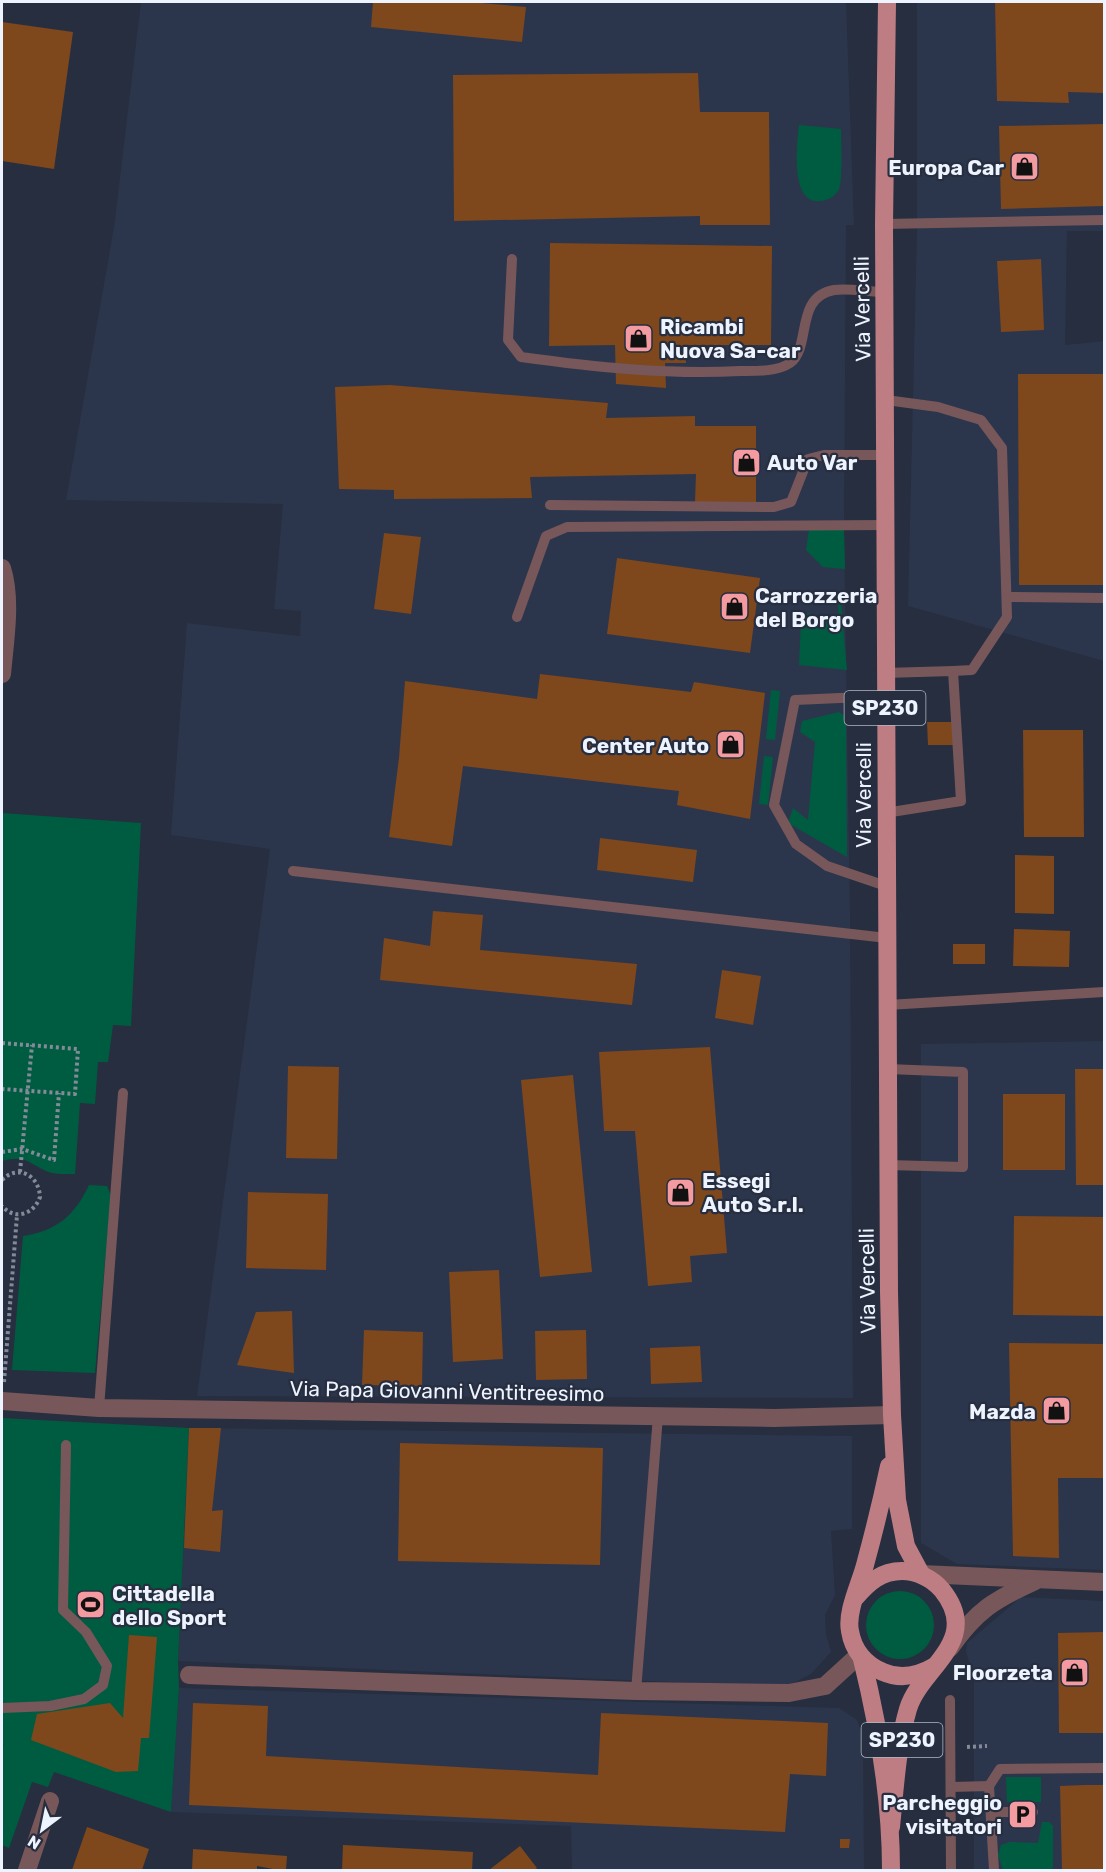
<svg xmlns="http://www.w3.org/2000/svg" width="1106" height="1872" font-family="Rubik,sans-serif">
	<rect width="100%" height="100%" fill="#262e3f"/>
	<g fill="#2b364d">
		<polygon points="141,2 846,2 854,225 846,225 844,528 850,914 853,1398 197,1396 270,849 171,835 187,623 300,636 301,611 274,609 283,504 66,500 114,227"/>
		<polygon points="917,2 1104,2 1104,231 1067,231 1065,345 1104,341 1104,661 908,606 917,229"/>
		<polygon points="1104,1041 1104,1570 957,1564 921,1543 921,1044"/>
		<polygon points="189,1428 852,1436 852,1529 831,1531 835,1595 825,1615 826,1634 831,1652 811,1674 786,1687 178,1661"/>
		<polygon points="1021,1597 1104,1601 1104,1870 974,1870 974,1679 966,1652 967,1643"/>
		<polygon points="179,1688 839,1708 857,1720 863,1736 864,1870 572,1870 571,1826 171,1812"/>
	</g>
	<g fill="#005c40">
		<path d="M799,125L841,129C841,143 843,178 839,189C836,195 830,199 825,200C789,211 797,143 799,125Z"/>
		<polygon points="844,528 845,569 823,567 806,550 809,529"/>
		<polygon points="838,602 841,602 847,670 799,665 801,620 810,612 811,619 839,621"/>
		<polygon points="771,690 780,691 775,740 766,739"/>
		<polygon points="839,712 846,717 847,857 788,823 793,808 808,820 815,742 800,732 802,721"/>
		<polygon points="764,756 773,757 768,805 759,804"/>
		<path d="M2,813L141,823L131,1026L113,1025L108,1062H98L95,1104L80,1103L75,1174C66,1174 54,1175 46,1171C27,1162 25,1155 2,1161Z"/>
		<path d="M89,1185L107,1186L111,1196L95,1373L12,1370L23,1236C57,1231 75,1215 89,1185Z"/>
		<polygon points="2,1418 189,1428 178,1661 179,1688 171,1812 54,1772 48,1787 32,1782 9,1848 2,1845 2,1744 5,1746 2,1743"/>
		<circle cx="900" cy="1625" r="34"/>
		<polygon points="1006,1777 1041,1777 1041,1802 1007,1802"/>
		<polygon points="1042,1822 1049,1822 1053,1826 1053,1867 1050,1870 1003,1870 998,1855 1001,1845 1010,1842 1038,1843"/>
	</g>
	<g fill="#7f471c">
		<polygon points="373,2 470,2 526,7 522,42 371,27"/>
		<polygon points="995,2 1104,2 1104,93 1068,92 1069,103 997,101"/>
		<polygon points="2,22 73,32 54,169 2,161"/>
		<polygon points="698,73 700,112 769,112 770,225 700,225 700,216 454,221 453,75"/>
		<polygon points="1104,124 1104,206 1001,209 999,126"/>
		<polygon points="550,243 772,246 771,345 686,345 686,363 665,363 666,388 616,384 615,345 549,346"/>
		<polygon points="1041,259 1044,330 1001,332 997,261"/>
		<polygon points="1018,374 1104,374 1104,585 1019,585"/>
		<polygon points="390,385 608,403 606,418 695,416 695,426 756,426 756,502 695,502 696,474 530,477 532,498 394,499 394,490 339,489 335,387"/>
		<polygon points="384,533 421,537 411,614 374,609"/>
		<polygon points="617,558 760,578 750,653 607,634"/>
		<polygon points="540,674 691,692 694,682 765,693 750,819 677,805 679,791 463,766 452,846 389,837 399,758 405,681 537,699"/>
		<polygon points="927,722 953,722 953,745 928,745"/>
		<polygon points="1023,730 1083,730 1084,837 1024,837"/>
		<polygon points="600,838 697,850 693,882 597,870"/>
		<polygon points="1015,855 1054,856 1054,914 1015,913"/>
		<polygon points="433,911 483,915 480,950 637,964 632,1005 380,980 384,938 430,946"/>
		<polygon points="1014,929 1070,931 1069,967 1013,966"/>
		<rect x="953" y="944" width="32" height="20"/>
		<polygon points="722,970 761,976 753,1025 715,1018"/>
		<polygon points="710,1047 727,1253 690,1256 692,1282 648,1286 635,1131 604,1131 599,1052"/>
		<polygon points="288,1066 339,1067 337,1159 286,1158"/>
		<polygon points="1075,1069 1104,1069 1104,1185 1076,1185"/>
		<polygon points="573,1075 592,1272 540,1277 521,1080"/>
		<rect x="1003" y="1094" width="62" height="76"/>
		<polygon points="248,1192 328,1194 326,1270 246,1268"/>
		<polygon points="1014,1216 1104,1217 1104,1316 1013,1315"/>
		<polygon points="499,1270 503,1359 453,1362 449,1272"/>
		<polygon points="292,1311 294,1373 237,1365 256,1312"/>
		<polygon points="364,1330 423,1332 422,1386 362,1385"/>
		<polygon points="586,1330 587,1379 536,1380 535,1331"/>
		<polygon points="1009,1343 1104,1344 1104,1478 1058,1478 1059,1558 1013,1556"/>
		<polygon points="700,1346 702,1382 651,1384 650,1348"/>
		<polygon points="189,1428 221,1428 212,1511 223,1510 220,1552 184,1548"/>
		<polygon points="400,1443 603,1448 600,1565 398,1561"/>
		<polygon points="1104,1632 1104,1733 1059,1733 1058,1633"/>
		<polygon points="129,1635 157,1637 149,1738 141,1738 138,1771 116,1772 31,1740 37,1714 110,1703 123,1718"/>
		<polygon points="193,1703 268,1706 266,1756 598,1775 601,1713 828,1723 826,1776 790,1774 785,1832 189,1805"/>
		<polygon points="1084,1785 1104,1785 1104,1870 1062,1870 1060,1786"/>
		<polygon points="87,1827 149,1849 142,1870 72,1870"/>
		<polygon points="840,1839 850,1839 849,1848 840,1848"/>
		<polygon points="343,1845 473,1852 472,1870 342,1870"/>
		<polygon points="520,1846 537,1868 534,1870 489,1870"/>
		<polygon points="193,1849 287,1856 286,1870 273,1870 273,1869 257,1866 257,1870 192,1870"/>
	</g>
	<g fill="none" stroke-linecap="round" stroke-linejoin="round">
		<g stroke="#838a98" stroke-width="4" stroke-dasharray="3 3" stroke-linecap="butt">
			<polyline points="2,1043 78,1049 75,1094 2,1089"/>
			<polyline points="2,1152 22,1149 54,1160 59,1093"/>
			<polyline points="20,1172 32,1045"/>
			<path d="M2,1180C18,1164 39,1175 40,1197C34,1214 15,1221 2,1206"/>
			<polyline points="4,1382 17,1215"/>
			<polyline points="967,1747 987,1746"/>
		</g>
		<g stroke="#775759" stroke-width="10">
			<polyline points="884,224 1104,220"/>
			<path d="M512,259L508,340L521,357C594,367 667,375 740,371C755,371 777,372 790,363C812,347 794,297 834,290C849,288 869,292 884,292"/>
			<polyline points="886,400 938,407 981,420 1002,448 1007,617 972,670 953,671"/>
			<polyline points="550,505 774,507 791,502 808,459 824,455 885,455"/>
			<polyline points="1007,597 1104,598"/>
			<polyline points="517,617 546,536 567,527 886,525"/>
			<polyline points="885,673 953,671 961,801 885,813"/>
			<polyline points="885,696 795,700 774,805 796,844 827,866 886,886"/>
			<polyline points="293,871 887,938"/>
			<polyline points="887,1005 1104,992"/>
			<polyline points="888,1165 963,1167 963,1072 888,1069"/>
			<polyline points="99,1408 123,1093"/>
			<polyline points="636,1691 658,1416"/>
			<polyline points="950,1700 951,1870"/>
			<polyline points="2,1708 50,1706 84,1699 103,1685 107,1666 86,1632 63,1610 66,1445"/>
			<polyline points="989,1786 1000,1769 1104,1768"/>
			<polyline points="951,1787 989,1786 994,1870"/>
			<polyline points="991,1812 1033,1812"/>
		</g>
		<g stroke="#775759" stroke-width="18">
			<path d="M2,568C12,600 5,640 2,674"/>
			<polyline points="2,1401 99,1408 774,1418 892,1415"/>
			<polyline points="921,1574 1104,1582"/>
			<path d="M950,1648C977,1610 994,1600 1035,1581"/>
			<polyline points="189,1675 636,1691 789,1693 825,1686 859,1655"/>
			<polyline points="27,1870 50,1801"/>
		</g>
		<g stroke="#be7d82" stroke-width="18">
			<polyline points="887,2 884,224 889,1292 892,1415 897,1500 906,1546 921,1574"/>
			<path d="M889,1466C882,1499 874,1532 865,1565C860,1584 846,1612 850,1631C853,1650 865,1665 883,1672C901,1680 918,1676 935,1666"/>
			<path d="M856,1597C868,1583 881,1571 902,1571C916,1571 932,1578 942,1590C983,1641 921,1667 908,1709C897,1747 895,1788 891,1827"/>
			<path d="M862,1659C879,1728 891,1799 891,1870"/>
		</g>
	</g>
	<defs>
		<symbol id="shop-square" viewBox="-11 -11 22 22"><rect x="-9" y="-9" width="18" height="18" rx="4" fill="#f49aa1" stroke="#262e3f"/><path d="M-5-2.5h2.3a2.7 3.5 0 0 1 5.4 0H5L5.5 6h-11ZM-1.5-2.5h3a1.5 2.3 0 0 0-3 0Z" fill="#111"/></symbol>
		<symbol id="stadium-square" viewBox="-11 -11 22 22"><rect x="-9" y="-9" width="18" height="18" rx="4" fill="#f49aa1" stroke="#262e3f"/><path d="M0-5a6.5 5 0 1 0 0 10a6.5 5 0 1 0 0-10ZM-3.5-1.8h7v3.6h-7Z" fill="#111"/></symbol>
		<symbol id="parking-square" viewBox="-11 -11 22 22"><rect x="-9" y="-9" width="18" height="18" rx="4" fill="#f49aa1" stroke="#262e3f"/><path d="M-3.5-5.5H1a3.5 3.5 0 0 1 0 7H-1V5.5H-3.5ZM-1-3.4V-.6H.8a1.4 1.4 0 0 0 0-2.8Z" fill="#111"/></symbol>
	</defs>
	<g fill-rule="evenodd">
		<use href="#shop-square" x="1008" y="150" width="33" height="33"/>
		<use href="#shop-square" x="622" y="322" width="33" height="33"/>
		<use href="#shop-square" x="730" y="446" width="33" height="33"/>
		<use href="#shop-square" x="718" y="590" width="33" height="33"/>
		<use href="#shop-square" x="714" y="728" width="33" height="33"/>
		<use href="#shop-square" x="664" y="1176" width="33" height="33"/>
		<use href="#shop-square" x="1040" y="1394" width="33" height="33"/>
		<use href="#stadium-square" x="74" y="1588" width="33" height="33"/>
		<use href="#shop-square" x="1058" y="1656" width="33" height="33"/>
		<use href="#parking-square" x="1006" y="1798" width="33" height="33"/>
	</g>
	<g text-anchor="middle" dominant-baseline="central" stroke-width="4.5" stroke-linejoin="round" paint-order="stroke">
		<g fill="#262e3f" stroke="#b2b9c5" stroke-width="1.5">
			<rect x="844.5" y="691" width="81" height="34" rx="4.5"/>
			<rect x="861.5" y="1723" width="81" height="34" rx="4.5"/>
		</g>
		<g font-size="20" font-weight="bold" fill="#eef4ff">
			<text x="885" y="708">SP230</text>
			<text x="902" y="1740">SP230</text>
		</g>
		<g font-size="21" font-weight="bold" fill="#eef4ff" stroke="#262e3f" text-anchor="end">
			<text x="1004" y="167">Europa Car</text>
			<text x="660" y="326" text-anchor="start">Ricambi<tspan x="660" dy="24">Nuova Sa-car</tspan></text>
			<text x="767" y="462" text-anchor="start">Auto Var</text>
			<text x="755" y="595" text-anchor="start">Carrozzeria<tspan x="755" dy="24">del Borgo</tspan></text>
			<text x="709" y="745">Center Auto</text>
			<text x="702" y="1180" text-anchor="start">Essegi<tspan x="702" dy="24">Auto S.r.l.</tspan></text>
			<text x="1036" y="1411">Mazda</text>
			<text x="112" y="1593" text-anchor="start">Cittadella<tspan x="112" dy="24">dello Sport</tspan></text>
			<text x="1053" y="1672">Floorzeta</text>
			<text x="1002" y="1802">Parcheggio<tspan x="1002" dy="24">visitatori</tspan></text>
		</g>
		<g font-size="21" fill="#eef4ff" stroke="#262e3f">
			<text transform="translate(862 309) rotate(-91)">Via Vercelli</text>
			<text transform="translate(863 795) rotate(-90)">Via Vercelli</text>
			<text transform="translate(867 1281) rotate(-91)">Via Vercelli</text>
			<text transform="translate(447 1391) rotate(1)">Via Papa Giovanni Ventitreesimo</text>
		</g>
	</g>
	<rect width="1106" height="1872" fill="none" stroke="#eef4ff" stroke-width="6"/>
	<g transform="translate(42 1830) rotate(212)" stroke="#262e3f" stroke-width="4.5" paint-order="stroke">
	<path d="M0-4.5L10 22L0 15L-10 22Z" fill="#eef4ff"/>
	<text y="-9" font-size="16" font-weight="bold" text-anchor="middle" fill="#eef4ff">N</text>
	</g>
</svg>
